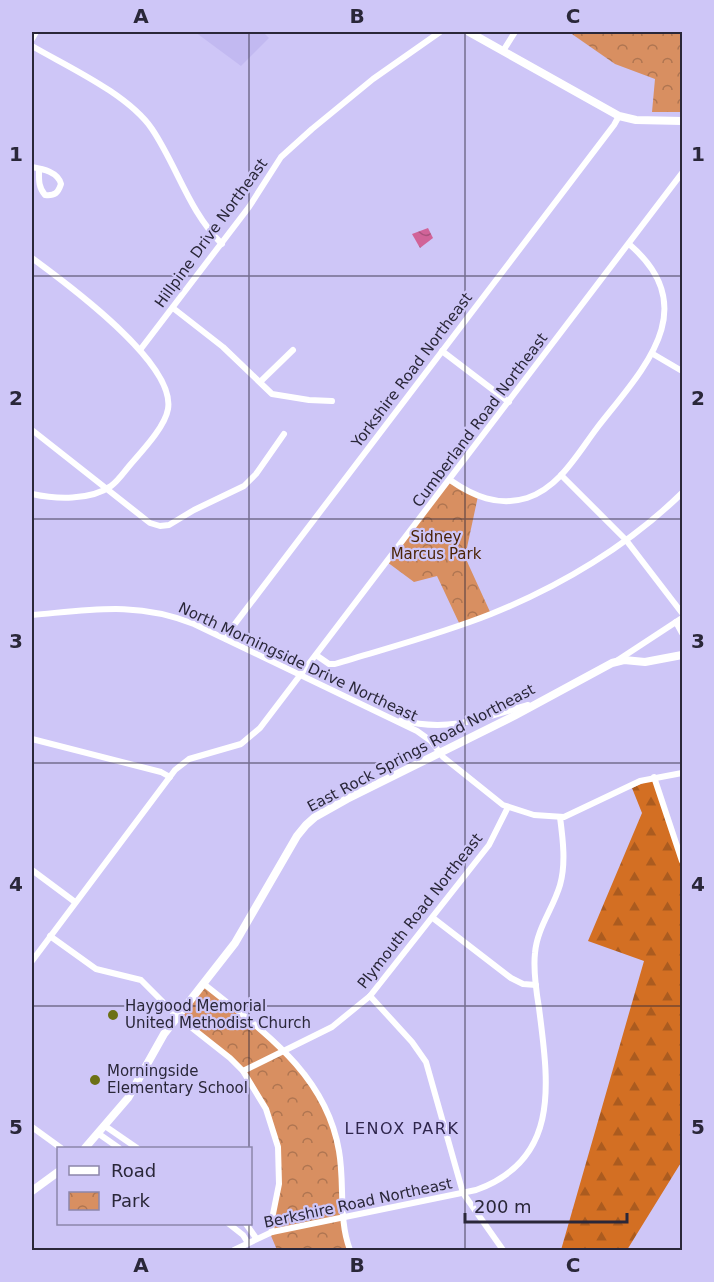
<svg xmlns="http://www.w3.org/2000/svg" width="714" height="1282" font-family="'DejaVu Sans',sans-serif">
	<defs>
		<pattern id="forest-firs" width="22" height="20" patternUnits="userSpaceOnUse" patternTransform="scale(1.5)"><rect width="22" height="20" fill="#d36f23"/><path d="M5 1l3.5 6h-7zM16 11l3.5 6h-7z" fill="#ab5b1f"/></pattern>
		<pattern id="park-crowns" width="20" height="18" patternUnits="userSpaceOnUse" patternTransform="scale(1.5)"><rect width="20" height="18" fill="#d88f61"/><path d="M2 6a3 3 0 1 1 6 0M12 15a3 3 0 1 1 6 0" fill="none" stroke="#af7551"/></pattern>
		<pattern id="water-waves" width="16" height="10" patternUnits="userSpaceOnUse" patternTransform="scale(1.5)"><rect width="16" height="10" fill="#d16398"/><path d="M0 5q4-4 8 0t8 0" fill="none" stroke="#aa527d"/></pattern>
	</defs>
	<rect width="100%" height="100%" fill="#cec6f7"/>
	<polygon fill="#c2b9f1" points="195,32 263,32 269,38 241,66"/>
	<polygon fill="url(#forest-firs)" points="654,778 682,868 682,1161 627,1250 561,1250 644,961 588,941 642,813 632,788"/>
	<g fill="url(#park-crowns)">
		<polygon points="569,32 682,32 682,112 652,112 655,79 615,64"/>
		<polygon points="450,480 478,496 465,557 491,614 460,625 437,576 414,582 387,562"/>
		<polygon points="203,984 305,1071 324,1103 339,1157 342,1215 350,1250 277,1250 269,1231 280,1193 279,1153 269,1112 242,1067 179,1016"/>
	</g>
	<polygon fill="url(#water-waves)" points="428,228 433,238 420,248 412,234"/>
	<g fill="none" stroke-linecap="round" stroke-linejoin="round">
		<g stroke="#fff" stroke-width="6">
			<polyline points="32,39 36,32"/>
			<path d="M32,46C68,67 128,94 152,129C177,166 189,212 222,244"/>
			<polyline points="503,51 515,32"/>
			<path d="M32,167C43,169 58,172 61,184C58,193 55,196 45,195C38,187 39,179 39,169"/>
			<path d="M32,258C66,283 176,363 168,409C165,427 142,451 130,465C124,472 118,481 111,486C90,501 55,499 32,494"/>
			<polyline points="173,308 223,347 272,394 309,400 332,401"/>
			<polyline points="140,350 249,207 281,157 312,129 373,79 440,32"/>
			<polyline points="442,351 509,402"/>
			<polyline points="653,354 682,371"/>
			<polyline points="260,382 293,350"/>
			<polyline points="32,430 150,523 160,526 169,525 194,510 244,486 256,474 284,434"/>
			<polyline points="561,475 626,540 682,613"/>
			<path d="M450,480C473,496 498,507 527,498C560,487 578,453 597,428C642,370 705,309 629,244"/>
			<path d="M32,615C90,610 137,601 194,624L417,731L431,741L443,757L503,805L534,815L564,817L640,781L682,773"/>
			<polyline points="676,622 682,633"/>
			<polyline points="226,639 231,629 614,125 619,116"/>
			<path d="M316,655L329,664H335C387,648 441,634 491,614C561,586 629,545 682,493"/>
			<polyline points="618,660 682,618"/>
			<path d="M401,720C448,733 484,718 528,705"/>
			<polyline points="32,739 161,772 170,777"/>
			<polyline points="654,777 682,861"/>
			<polyline points="32,870 75,902"/>
			<polyline points="433,918 511,978 523,984 536,985"/>
			<polyline points="50,936 96,969 141,980 178,1017 230,1058 243,1071 266,1109 278,1147 279,1184 271,1224 272,1232"/>
			<polyline points="32,961 175,770 189,759 241,744 260,728 682,173"/>
			<path d="M204,984C261,1030 326,1073 339,1151C345,1185 338,1218 350,1250"/>
			<polyline points="370,996 412,1042 426,1062 463,1193 503,1250"/>
			<polyline points="243,1071 332,1027 370,996 489,845 508,807"/>
			<polyline points="105,1126 137,1148"/>
			<polyline points="32,1127 61,1148"/>
			<polyline points="99,1134 119,1148"/>
			<polyline points="229,1224 243,1235 248,1243"/>
			<polyline points="246,1224 256,1238"/>
			<path d="M234,1250L272,1232L476,1190C562,1159 548,1081 539,1008C536,990 533,971 535,953C537,928 553,909 560,885C566,864 563,840 560,817"/>
		</g>
		<g stroke="#fff" stroke-width="8">
			<polyline points="469,32 619,116 636,120 682,121"/>
			<polyline points="85,1148 128,1098 164,1034 235,943 297,836 306,825 315,817 347,799 514,716 612,663 624,660 645,662 682,655"/>
			<polyline points="32,1191 58,1172"/>
		</g>
	</g>
	<path fill="none" stroke="#2a2739" stroke-width="1.5" stroke-opacity="0.55" d="M249,32V1148M465,32V1250M32,276H682M32,519H682M32,763H682M32,1006H682M249,1224V1250"/>
	<g fill="#6c7015" stroke="#cec6f7" stroke-width="2">
		<circle cx="113" cy="1015" r="6"/>
		<circle cx="95" cy="1080" r="6"/>
	</g>
	<g text-anchor="middle" dominant-baseline="central" stroke-width="4.5" stroke-linejoin="round" paint-order="stroke">
		<g font-size="15" fill="#2a2739" stroke="#cec6f7">
			<text transform="translate(211 233) rotate(-54)">Hillpine Drive Northeast</text>
			<text transform="translate(412 370) rotate(-53)">Yorkshire Road Northeast</text>
			<text transform="translate(480 420) rotate(-53)">Cumberland Road Northeast</text>
			<text transform="translate(298 662) rotate(25)">North Morningside Drive Northeast</text>
			<text transform="translate(421 748) rotate(-28)">East Rock Springs Road Northeast</text>
			<text transform="translate(420 911) rotate(-52)">Plymouth Road Northeast</text>
			<text transform="translate(358 1203) rotate(-12)">Berkshire Road Northeast</text>
		</g>
		<g font-size="15" fill="#4b2306" stroke="#cec6f7">
			<text x="436" y="537">Sidney<tspan x="436" dy="17">Marcus Park</tspan></text>
		</g>
		<g font-size="15" fill="#2a2739" stroke="#cec6f7" text-anchor="start">
			<text x="125" y="1006">Haygood Memorial<tspan x="125" dy="17">United Methodist Church</tspan></text>
			<text x="107" y="1071">Morningside<tspan x="107" dy="17">Elementary School</tspan></text>
		</g>
		<g font-size="16" letter-spacing="1.5" fill="#2f264d" stroke="#cec6f7">
			<text x="402" y="1128">LENOX PARK</text>
		</g>
	</g>
	<rect width="714" height="1282" fill="none" stroke="#cec6f7" stroke-width="66"/>
	<rect x="57" y="1147" width="195" height="78" fill="#cec6f7" stroke="#8c86ab" stroke-width="1.5"/>
	<rect x="69" y="1166" width="30" height="9" fill="#ffffff" stroke="#8c86ab" stroke-width="1.5"/>
	<text x="111" y="1177" font-size="18" fill="#2a2739">Road</text>
	<rect x="69" y="1192" width="30" height="18" fill="url(#park-crowns)" stroke="#8c86ab" stroke-width="1.5"/>
	<text x="111" y="1207" font-size="18" fill="#2a2739">Park</text>
	<path d="M465 1213v9h162v-9" fill="none" stroke="#2a2739" stroke-width="3"/>
	<text x="474" y="1213" font-size="18" fill="#2a2739" stroke="#cec6f7" stroke-width="4.5" paint-order="stroke">200 m</text>
	<rect x="33" y="33" width="648" height="1216" fill="none" stroke="#2a2739" stroke-width="2"/>
	<g font-size="20" text-anchor="middle" font-weight="bold" fill="#2a2739">
		<text x="141" y="23">A</text>
		<text x="357" y="23">B</text>
		<text x="573" y="23">C</text>
		<text x="16" y="161">1</text>
		<text x="698" y="161">1</text>
		<text x="16" y="405">2</text>
		<text x="698" y="405">2</text>
		<text x="16" y="648">3</text>
		<text x="698" y="648">3</text>
		<text x="16" y="891">4</text>
		<text x="698" y="891">4</text>
		<text x="16" y="1134">5</text>
		<text x="698" y="1134">5</text>
		<text x="141" y="1272">A</text>
		<text x="357" y="1272">B</text>
		<text x="573" y="1272">C</text>
	</g>
</svg>
